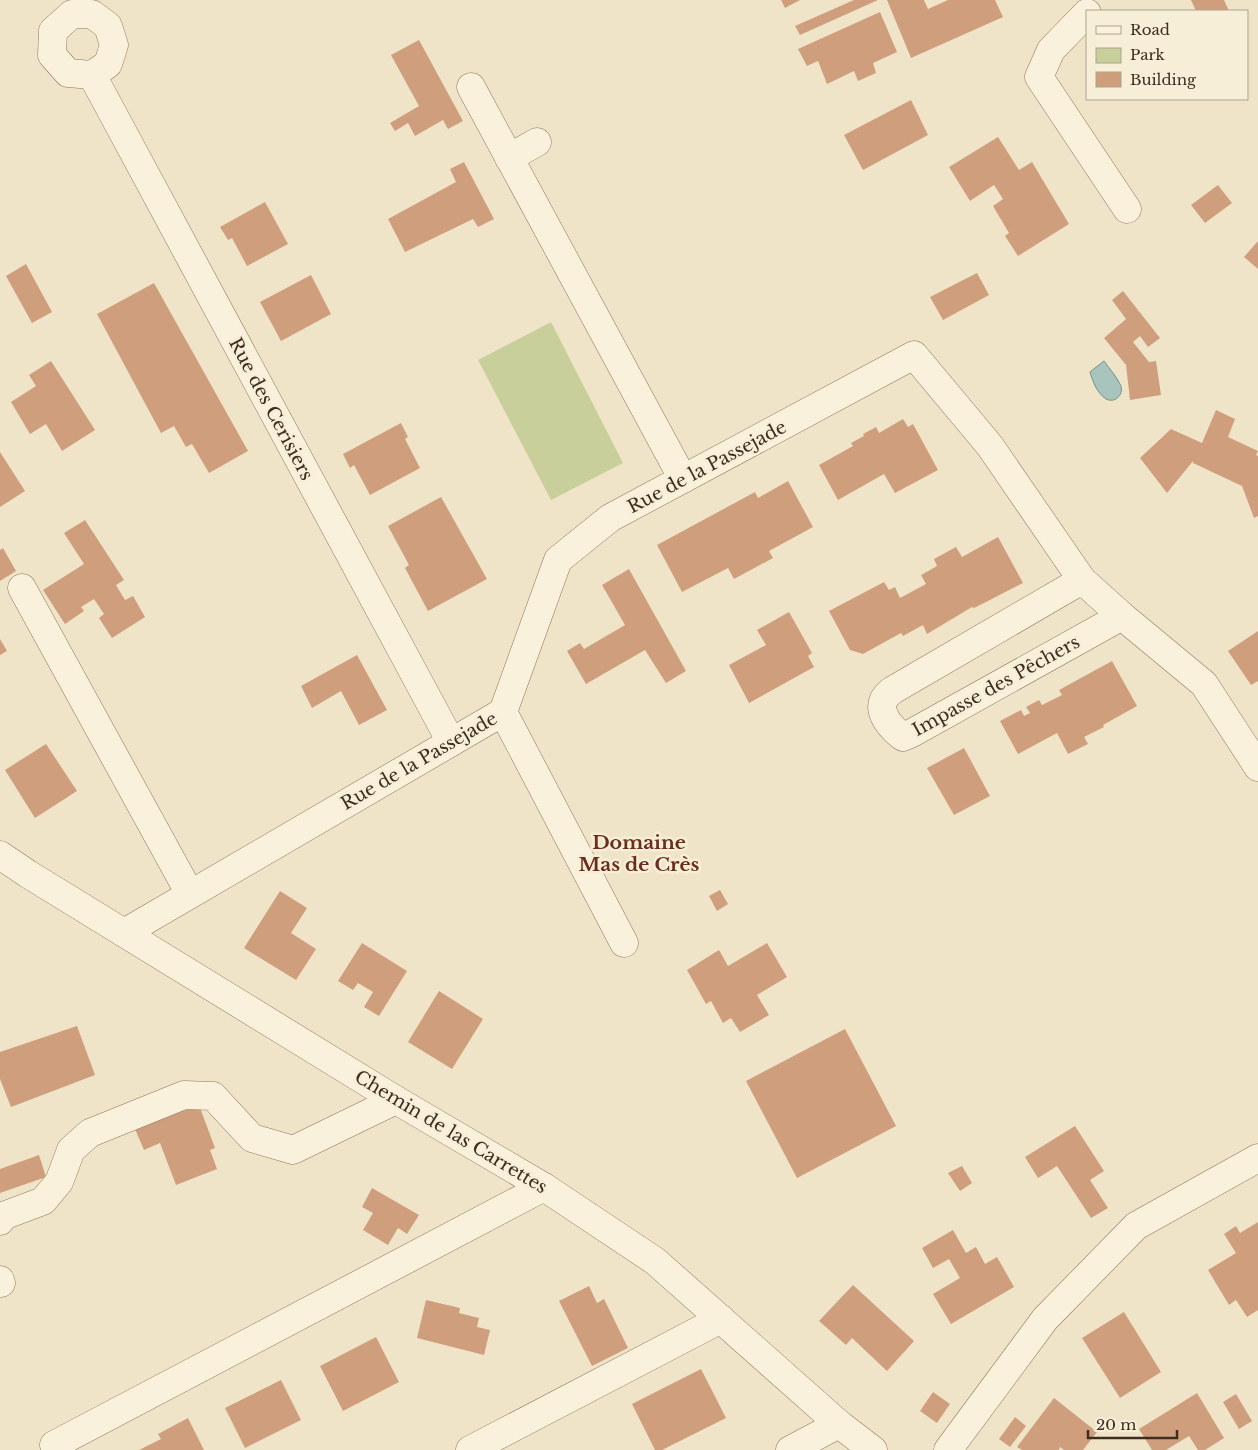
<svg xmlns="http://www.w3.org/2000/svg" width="1258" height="1450" font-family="'Libre Baskerville',serif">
	<rect width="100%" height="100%" fill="#f0e4c8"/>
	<polygon fill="#c9cf9b" points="551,322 623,463 551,500 478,360"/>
	<path fill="#a9c4bc" stroke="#6f938a" d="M1104,361C1109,368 1116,376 1120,384C1125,393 1116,404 1106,399C1097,393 1093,382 1090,372Z"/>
	<g fill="#cf9f7d">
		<polygon points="781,0 800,0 785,8"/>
		<polygon points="854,0 878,0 800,35 795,26"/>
		<polygon points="887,0 924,0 928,9 948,0 995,0 1003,17 911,58"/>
		<polygon points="1191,0 1224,0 1229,11 1196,11"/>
		<polygon points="880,12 897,52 873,63 876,73 858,81 854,71 827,84 818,61 807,66 798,49"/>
		<polygon points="419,40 463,121 448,129 443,120 415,136 408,123 395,131 390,123 419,106 391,55"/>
		<polygon points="911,100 928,135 863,170 844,135"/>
		<polygon points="998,137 1019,170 1032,162 1069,224 1018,256 1005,236 1009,233 993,206 1003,199 994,185 970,201 949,167"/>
		<polygon points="464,162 494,219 478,227 473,219 405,252 388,219 456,182 450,169"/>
		<polygon points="1218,185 1232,203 1205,223 1191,205"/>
		<polygon points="265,202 288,244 247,266 232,238 228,240 220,227"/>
		<polygon points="1258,241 1258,269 1244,257"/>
		<polygon points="26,264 52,312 32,323 6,276"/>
		<polygon points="977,273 989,295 943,320 930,297"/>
		<polygon points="311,275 331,314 281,341 260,302"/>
		<polygon points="154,283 248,451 209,473 192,444 186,447 174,426 161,433 97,314"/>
		<polygon points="1123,291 1160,338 1148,347 1140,336 1133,342 1149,362 1156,361 1161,395 1130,400 1126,365 1104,338 1126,319 1112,300"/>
		<polygon points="51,361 95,430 62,451 46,424 30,434 11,402 36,386 29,375"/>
		<polygon points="1216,410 1235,419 1228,437 1258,451 1256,455 1258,456 1258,516 1254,518 1242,486 1193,463 1193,461 1167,493 1140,458 1171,429 1202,443"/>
		<polygon points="903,419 908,427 913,424 938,470 895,493 884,474 838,500 819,465 853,446 851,443 864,436 863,434 876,427 879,433"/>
		<polygon points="401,423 408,437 405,439 420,468 370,495 354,465 350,468 343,454"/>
		<polygon points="0,452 25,491 0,507"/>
		<polygon points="788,481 813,527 769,551 773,558 734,579 728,568 682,592 657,545 755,492 758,498"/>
		<polygon points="441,497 487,579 428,611 405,568 409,565 388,526"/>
		<polygon points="85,520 124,580 116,585 125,600 133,596 145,617 112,638 99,618 104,614 94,599 81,607 84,611 65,624 43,590 84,564 64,533"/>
		<polygon points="998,537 1023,583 986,602 974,608 972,607 927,634 923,625 903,636 901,633 863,654 850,650 829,611 884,582 889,590 895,587 900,598 926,584 921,575 937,566 934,559 956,547 962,557"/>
		<polygon points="3,548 16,571 0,581 0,550"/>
		<polygon points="629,569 686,671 666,683 645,650 586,684 567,651 580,643 584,649 625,625 602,585"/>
		<polygon points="789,612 812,653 808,656 814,667 749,703 729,665 766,645 757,630"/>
		<polygon points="1258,631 1258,681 1251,685 1228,651"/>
		<polygon points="0,639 7,651 0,655"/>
		<polygon points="357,655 387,710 359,725 341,691 312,708 301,686"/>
		<polygon points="1112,661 1137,706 1103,725 1104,727 1084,737 1088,744 1068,754 1057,733 1018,754 1000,721 1021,710 1024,716 1030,713 1026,707 1039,700 1042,705 1062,695 1059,690"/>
		<polygon points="46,744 77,791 35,818 5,770"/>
		<polygon points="964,748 990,796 954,815 927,768"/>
		<polygon points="720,890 728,904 717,911 709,896"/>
		<polygon points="280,891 307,908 291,933 316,949 296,980 244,948"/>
		<polygon points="362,943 407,971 379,1016 364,1007 373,992 358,983 353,990 338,981"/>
		<polygon points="767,943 787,977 757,995 769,1015 740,1032 731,1018 723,1023 711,1001 706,1004 687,970 719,950 728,966"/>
		<polygon points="439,991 483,1019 452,1069 408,1042"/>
		<polygon points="77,1026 95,1075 11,1107 0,1079 0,1052"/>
		<polygon points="845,1029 896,1126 797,1178 746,1081"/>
		<polygon points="199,1105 215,1148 210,1150 217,1169 176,1185 160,1143 144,1150 135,1129"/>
		<polygon points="1075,1126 1104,1171 1090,1180 1108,1208 1091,1218 1057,1166 1038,1178 1025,1157"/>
		<polygon points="39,1155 46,1177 0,1193 0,1169"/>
		<polygon points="962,1166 972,1183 960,1191 948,1173"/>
		<polygon points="372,1188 419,1215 407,1234 398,1228 388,1245 363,1230 373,1213 362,1207"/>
		<polygon points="1258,1222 1258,1310 1247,1317 1236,1300 1229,1305 1208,1270 1236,1253 1224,1234 1236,1226 1240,1233"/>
		<polygon points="953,1230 966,1253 976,1247 985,1264 997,1257 1014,1287 951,1324 933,1294 960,1278 949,1259 933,1268 922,1248"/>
		<polygon points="853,1285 914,1341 887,1371 852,1338 846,1345 819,1321"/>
		<polygon points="589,1286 597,1303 604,1299 628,1348 592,1366 559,1301"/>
		<polygon points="426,1300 460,1308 459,1313 479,1318 477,1327 490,1330 484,1355 417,1338"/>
		<polygon points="1124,1312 1161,1372 1120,1398 1082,1338"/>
		<polygon points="376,1337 399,1382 343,1411 320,1366"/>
		<polygon points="701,1369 726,1418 662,1450 655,1450 632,1404"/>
		<polygon points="281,1380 301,1420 245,1448 225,1408"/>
		<polygon points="933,1392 950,1404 937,1423 920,1411"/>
		<polygon points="1197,1393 1224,1438 1205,1450 1198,1450 1189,1436 1166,1450 1152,1450 1139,1429"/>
		<polygon points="1236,1394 1252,1421 1239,1429 1223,1402"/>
		<polygon points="1054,1398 1097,1432 1083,1450 1064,1450 1060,1447 1059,1450 1022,1450 1017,1447"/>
		<polygon points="1015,1417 1026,1426 1010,1447 999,1439"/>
		<polygon points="188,1418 204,1450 139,1450 161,1439 158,1434"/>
	</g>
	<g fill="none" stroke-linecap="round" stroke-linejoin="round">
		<defs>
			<g id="minor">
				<polyline points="1087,13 1051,50 1039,77 1127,209"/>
				<polygon points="72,14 92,14 108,26 114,45 108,64 92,75 68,73 52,55 53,31"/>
				<polyline points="92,75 451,742"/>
				<polyline points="471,87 683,479"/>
				<polyline points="509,158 537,142"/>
				<path d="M1082,580L893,690C890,692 886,696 884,699C877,713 892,729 903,737L912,733L1122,616"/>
				<polyline points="22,588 190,894"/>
				<polyline points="503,712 624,943"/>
				<polyline points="0,855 28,874 396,1100 544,1187 655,1261 839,1424 873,1450"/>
				<polyline points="124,933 503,712 558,560 610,518 914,355 990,446 1082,580 1122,616 1204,684 1258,767"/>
				<polyline points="0,1221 3,1216 43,1201 59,1182 71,1150 90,1133 184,1095 213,1096 252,1138 293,1150 396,1100"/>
				<polyline points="0,1280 1,1283"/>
				<polyline points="54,1445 544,1187"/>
				<polyline points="470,1450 721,1319"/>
				<polyline points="790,1450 839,1424"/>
				<polyline points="948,1450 1045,1319 1136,1226 1258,1158"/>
			</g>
		</defs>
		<use href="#minor" stroke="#8d765c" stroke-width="29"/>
		<use href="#minor" stroke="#faf1dc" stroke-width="28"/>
	</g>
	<g text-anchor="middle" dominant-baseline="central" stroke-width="5" stroke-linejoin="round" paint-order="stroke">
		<g font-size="18" fill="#3d2e20" stroke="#f7eed8">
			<text transform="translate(271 409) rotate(62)">Rue des Cerisiers</text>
			<text transform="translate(707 467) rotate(-28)">Rue de la Passejade</text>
			<text transform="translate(996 686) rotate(-29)">Impasse des Pêchers</text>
			<text transform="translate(419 761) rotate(-30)">Rue de la Passejade</text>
			<text transform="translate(451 1132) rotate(31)">Chemin de las Carrettes</text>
		</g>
		<g font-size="19" font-weight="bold" fill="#6b2e1e" stroke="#f7eed8">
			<text x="639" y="842">Domaine<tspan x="639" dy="22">Mas de Crès</tspan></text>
		</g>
	</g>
	<rect x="1086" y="10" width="162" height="90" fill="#f7eed8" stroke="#ada18e"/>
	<rect x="1096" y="26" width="25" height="8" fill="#faf1dc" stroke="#ada18e"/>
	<text x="1130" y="35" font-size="15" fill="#3d2e20">Road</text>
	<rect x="1096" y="48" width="25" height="15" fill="#c9cf9b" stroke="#ada18e"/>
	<text x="1130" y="60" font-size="15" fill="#3d2e20">Park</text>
	<rect x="1096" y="72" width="25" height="15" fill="#cf9f7d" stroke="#ada18e"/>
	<text x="1130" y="85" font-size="15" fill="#3d2e20">Building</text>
	<path d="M1088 1430v8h89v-8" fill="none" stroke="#3d2e20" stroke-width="2.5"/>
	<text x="1096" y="1430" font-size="15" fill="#3d2e20" stroke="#f7eed8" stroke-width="4" paint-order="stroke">20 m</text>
</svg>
